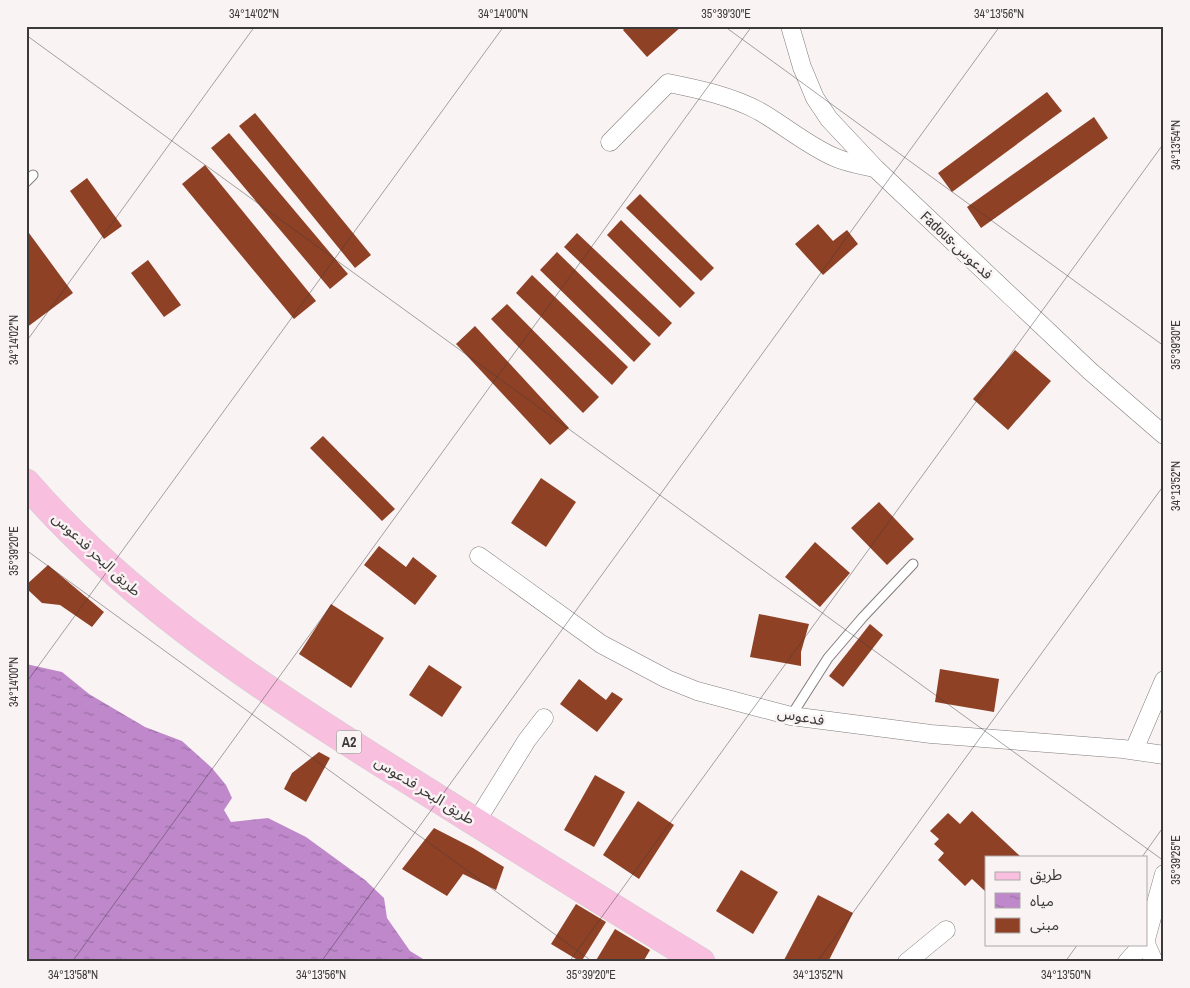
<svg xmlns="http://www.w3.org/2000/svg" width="1190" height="988" font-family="'Archivo Narrow','Noto Sans Arabic',sans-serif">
	<defs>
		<pattern id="water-ripples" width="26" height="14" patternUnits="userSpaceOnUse" patternTransform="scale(1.25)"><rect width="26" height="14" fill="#bf88cb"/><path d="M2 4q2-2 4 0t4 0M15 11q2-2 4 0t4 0" fill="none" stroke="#9c70a6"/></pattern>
	</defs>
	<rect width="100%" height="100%" fill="#f9f3f3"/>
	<polygon fill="url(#water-ripples)" points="26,664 62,672 89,694 145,727 182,741 212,768 226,785 232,798 224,810 231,822 268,818 306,837 365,880 384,898 387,918 410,951 428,962 26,962"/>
	<g fill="#8f4126">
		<polygon points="627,26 682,26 647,57 623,30"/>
		<polygon points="1047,92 1062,111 952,192 938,173"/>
		<polygon points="255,113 371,255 355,268 239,126"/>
		<polygon points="1094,117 1108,138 981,228 967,207"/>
		<polygon points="229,133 348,274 330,289 211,148"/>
		<polygon points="205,165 316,301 294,319 182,184"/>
		<polygon points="87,178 122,226 104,239 70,191"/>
		<polygon points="640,194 714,268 701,281 626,208"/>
		<polygon points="621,220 695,293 680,308 607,235"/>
		<polygon points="818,224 833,241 847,230 858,244 823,275 795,244"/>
		<polygon points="26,229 73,293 26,328"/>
		<polygon points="577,233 672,323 659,337 564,247"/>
		<polygon points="557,252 651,344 634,362 540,270"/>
		<polygon points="148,260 181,305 164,317 131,273"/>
		<polygon points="532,275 628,367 612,385 516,293"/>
		<polygon points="507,304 599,397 583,413 491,319"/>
		<polygon points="475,326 569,428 550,445 456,344"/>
		<polygon points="1015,350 1051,381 1008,430 973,399"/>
		<polygon points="323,436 395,509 382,521 310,448"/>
		<polygon points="541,478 576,502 546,547 511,523"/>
		<polygon points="879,502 914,539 887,565 851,528"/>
		<polygon points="815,542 850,573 820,607 785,577"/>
		<polygon points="379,546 406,567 413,557 437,576 415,605 364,565"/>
		<polygon points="48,565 104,612 92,627 60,605 42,603 26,588 26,585"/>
		<polygon points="331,604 384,638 351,688 299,654"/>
		<polygon points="759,614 809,624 801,652 801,666 750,657"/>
		<polygon points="870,624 883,635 843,687 829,676"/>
		<polygon points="429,665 462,687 442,717 409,695"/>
		<polygon points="940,669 999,679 994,712 935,702"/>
		<polygon points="579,679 606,700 612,692 623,699 597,732 560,704"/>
		<polygon points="319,752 330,758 306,802 284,789 292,773"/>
		<polygon points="595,775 625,792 594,847 564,830"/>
		<polygon points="638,801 674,825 639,879 603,855"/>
		<polygon points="972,811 1021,857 986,857 986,892 972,879 965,886 938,860 944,853 934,844 939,839 930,831 948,813 960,824"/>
		<polygon points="434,828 473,848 504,867 496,890 463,874 447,896 402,869"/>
		<polygon points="741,870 778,892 753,934 716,911"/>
		<polygon points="818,895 853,913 828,962 783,962"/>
		<polygon points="576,904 606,922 581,962 551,944"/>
		<polygon points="615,929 650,950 643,962 595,962"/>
	</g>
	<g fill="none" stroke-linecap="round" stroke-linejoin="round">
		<defs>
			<g id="service">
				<polyline points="26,182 33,175"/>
				<polyline points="791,716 828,658 863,617 913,564"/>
			</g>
			<g id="minor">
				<polyline points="790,26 802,67 815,98 829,119 875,168 1090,371 1164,435"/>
				<path d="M610,142L668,83C698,89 731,96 759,111C785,126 807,145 834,157C847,163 861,165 875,168"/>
				<polyline points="479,556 601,644 667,679 697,691 791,716 931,734 1123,749 1164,755"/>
				<polyline points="1134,750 1164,680"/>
				<polyline points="476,822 527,740 544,718"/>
				<polyline points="1146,939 1164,874"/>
				<polyline points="1146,944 1154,962"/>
				<polyline points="907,962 946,930"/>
				<polyline points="1127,962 1143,944"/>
			</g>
			<path id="primary" d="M26,483C135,609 278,698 418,786C512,845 606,904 701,962"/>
		</defs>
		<use href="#service" stroke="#827c7d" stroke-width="11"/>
		<use href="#minor" stroke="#827c7d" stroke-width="19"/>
		<use href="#primary" stroke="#d0cfd0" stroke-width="29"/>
		<use href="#service" stroke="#fff" stroke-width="9"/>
		<use href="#minor" stroke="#fff" stroke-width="18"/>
		<use href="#primary" stroke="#f8bfdf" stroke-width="28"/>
	</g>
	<path fill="none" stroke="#3c393a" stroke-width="1" stroke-opacity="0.45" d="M724,26L1164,346M26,35L1164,861M26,342L255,26M26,550L593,962M26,683L504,26M1142,857L1164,826M72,962L752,26M321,962L1000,26M569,962L1164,143M817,962L1164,485M1065,962L1078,944"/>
	<g text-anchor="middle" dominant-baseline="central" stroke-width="5" stroke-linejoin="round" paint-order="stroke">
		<rect fill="#f9f3f3" stroke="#757172" stroke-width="1" x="336.5" y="730.5" width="25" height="23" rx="4"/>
		<g font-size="14" font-weight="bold" fill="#3c393a">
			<text x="349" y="742">A2</text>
		</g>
		<g font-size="15" fill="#3c393a" stroke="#f9f3f3">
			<text transform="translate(957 245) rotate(43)">Fadous-فدعوس</text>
			<text transform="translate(97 554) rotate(43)">طريق البحر فدعوس</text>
			<text transform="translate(801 716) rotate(10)">فدعوس</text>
			<text transform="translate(425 790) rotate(32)">طريق البحر فدعوس</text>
		</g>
	</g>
	<rect width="1190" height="988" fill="none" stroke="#f9f3f3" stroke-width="55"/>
	<rect x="985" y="856" width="162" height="90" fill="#f9f3f3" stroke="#ada9a9"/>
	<rect x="995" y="872" width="25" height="8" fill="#f8bfdf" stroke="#ada9a9"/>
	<text x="1030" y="880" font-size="15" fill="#3c393a">طريق</text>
	<rect x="995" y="893" width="25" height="15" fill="url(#water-ripples)" stroke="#ada9a9"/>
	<text x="1030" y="906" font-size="15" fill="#3c393a">مياه</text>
	<rect x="995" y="918" width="25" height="15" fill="#8f4126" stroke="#ada9a9"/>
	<text x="1030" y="930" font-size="15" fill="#3c393a">مبنى</text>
	<rect x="28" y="28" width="1134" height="932" fill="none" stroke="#3c393a" stroke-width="2"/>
	<g font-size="12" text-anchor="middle" fill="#3c393a">
		<text x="254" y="18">34°14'02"N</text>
		<text x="503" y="18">34°14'00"N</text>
		<text x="726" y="18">35°39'30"E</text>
		<text x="999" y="18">34°13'56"N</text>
		<text transform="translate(1176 145) rotate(-90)" y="4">34°13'54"N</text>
		<text transform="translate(14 340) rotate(-90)" y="4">34°14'02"N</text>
		<text transform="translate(1176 345) rotate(-90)" y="4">35°39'30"E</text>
		<text transform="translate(1176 486) rotate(-90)" y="4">34°13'52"N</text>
		<text transform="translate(14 551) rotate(-90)" y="4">35°39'20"E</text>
		<text transform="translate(14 682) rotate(-90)" y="4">34°14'00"N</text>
		<text transform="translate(1176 860) rotate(-90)" y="4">35°39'25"E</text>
		<text x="73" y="979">34°13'58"N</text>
		<text x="321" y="979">34°13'56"N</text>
		<text x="591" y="979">35°39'20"E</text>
		<text x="818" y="979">34°13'52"N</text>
		<text x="1066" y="979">34°13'50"N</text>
	</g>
</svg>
